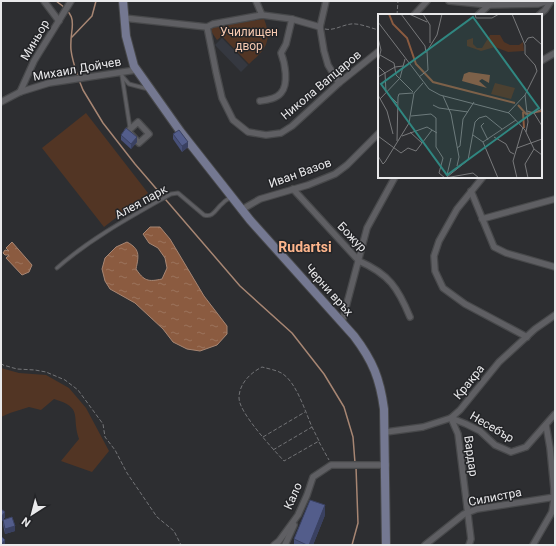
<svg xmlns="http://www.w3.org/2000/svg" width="556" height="546" font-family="Roboto,sans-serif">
	<defs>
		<pattern id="water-ripples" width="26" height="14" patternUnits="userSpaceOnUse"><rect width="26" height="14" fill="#8b5b40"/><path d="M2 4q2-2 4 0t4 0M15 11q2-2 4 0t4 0" fill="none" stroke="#9b735c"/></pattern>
	</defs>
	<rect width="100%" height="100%" fill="#2d2e31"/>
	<polygon fill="#353840" points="222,38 248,65 241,72 215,45"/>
	<g fill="#523524">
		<path d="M264,19C273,41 265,50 249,64L222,36L217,40L211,31L212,27Z"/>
		<polygon points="86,113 148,193 104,227 42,148"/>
		<path d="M1,368L19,373L46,375L69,388L86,408L109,451L92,472L61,461L79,439C71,416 84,408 54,399L41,410L29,407L10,413L1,417Z"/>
	</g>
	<g fill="url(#water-ripples)" stroke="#a78673">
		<path d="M150,227H160L170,239L204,296L227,326V334L217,345L200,351L187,349L173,342L163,329L135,303L110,289L105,281L102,269L105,258L116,247L127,242C140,249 139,255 136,269C144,281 148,282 162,279L167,268L165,258L158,248L149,243L143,234Z"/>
		<polygon points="12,242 32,265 29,272 22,275 6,258 9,255 5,255 3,253 5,250 9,251 6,248"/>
	</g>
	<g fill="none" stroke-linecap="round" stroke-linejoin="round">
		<g stroke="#a78673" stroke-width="1.5">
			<path d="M56,1C82,19 69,25 71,50C72,59 75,68 78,77"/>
			<polyline points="72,37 92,16 96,1"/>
			<polyline points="79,80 83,90 103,123 135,164 240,286 292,333 324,374 344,407 353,437 355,463"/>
			<polyline points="352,545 358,523 356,467"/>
		</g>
		<defs>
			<g id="lane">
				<polyline points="122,76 130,128"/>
				<polyline points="122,76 129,84 148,89"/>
				<path d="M57,268C91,238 132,216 171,194L178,193L204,215C214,218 216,208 223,203C225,200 229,199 231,197"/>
			</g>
			<g id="street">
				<polyline points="44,1 59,21"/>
				<polyline points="256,1 262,15"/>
				<polyline points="326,1 320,27 324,51 328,65 339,83"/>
				<polyline points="449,1 489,5 538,4 548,1"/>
				<polyline points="414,15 427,1"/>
				<polyline points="478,15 489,5"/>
				<polyline points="539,15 545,10 551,1"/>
				<polyline points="124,18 207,27 213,24 262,15 292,19 320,27"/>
				<polyline points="207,27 216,72 222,98 233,120 248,132 266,135 281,133 292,126 339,83 379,51"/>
				<polyline points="541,61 555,53"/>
				<polyline points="20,92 34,61 71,1"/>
				<path d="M260,101C267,100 276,99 281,93C289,84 285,63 281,53L286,44L292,19"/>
				<polyline points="1,102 20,92 49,83 136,70"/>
				<polygon points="138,122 149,134 139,143 128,131"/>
				<polyline points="483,177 457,209 439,241 434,256 435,271 443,288 465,304 527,337"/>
				<path d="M293,189L359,261C389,274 398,288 410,317"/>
				<polyline points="471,191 494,247 506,253 555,267"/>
				<polyline points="241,210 260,199 308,185 335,174 347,165 379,133"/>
				<polyline points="482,219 555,199"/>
				<polyline points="342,322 367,228 395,177"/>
				<polyline points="451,418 466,424 480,431 495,445 511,452 526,447 555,414"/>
				<polyline points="451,418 458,434 471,539 469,545"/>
				<polyline points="386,432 423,427 451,418 460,410 499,362 535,329 555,315"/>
				<polyline points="274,545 279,541 298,515 307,495 313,477 331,465 386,465"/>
				<polyline points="285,545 294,525"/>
				<polyline points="425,545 464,514 477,509 555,497"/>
				<polyline points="533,545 552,512 554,500 554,489 550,448 546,425"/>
			</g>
			<path id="secondary" d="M123,1L126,36L134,66L180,131L250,220L354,336C373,361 380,379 384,409L386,545"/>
		</defs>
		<use href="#lane" stroke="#48494b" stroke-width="5"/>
		<use href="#street" stroke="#48494b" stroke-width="8"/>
		<use href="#secondary" stroke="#48494b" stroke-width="10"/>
		<g stroke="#737477" stroke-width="1" stroke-dasharray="4 2" stroke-linecap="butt">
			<polyline points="397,15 398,1"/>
			<path d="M325,29C334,31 342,25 351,24C360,23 370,28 379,30"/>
			<polyline points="1,363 3,365 17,369 35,370 46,372 65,380 78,390 103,424 105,437 115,450 127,473 157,517 174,531 181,545"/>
			<polyline points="263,437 305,412"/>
			<polyline points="319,442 329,460"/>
			<path d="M273,450L312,427C305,411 297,384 283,374C277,370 269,369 262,367C250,373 239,384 239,398C239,413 274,450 284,461L319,441L312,427"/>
		</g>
		<use href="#lane" stroke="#5f5f63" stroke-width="3"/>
		<use href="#street" stroke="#5f5f63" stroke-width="5.5"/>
		<use href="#secondary" stroke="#747891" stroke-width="8"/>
	</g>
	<g fill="#475078">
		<polygon points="173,134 188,147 182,152 173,139"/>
		<polygon points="121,135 137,142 131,149 121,140"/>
		<polygon points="1,509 5,512 5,517 3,520 12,517 15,526 15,531 5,534 3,525 3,520 1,522"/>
		<polygon points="325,515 313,545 294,545 294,539"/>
	</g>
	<g fill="#3a4161">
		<polygon points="137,137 137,142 131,149 131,144"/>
		<polygon points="188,142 188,147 182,152 182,146"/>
		<polygon points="325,505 325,515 313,545 309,545"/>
		<polygon points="5,512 5,517 1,522 1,517"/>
		<polygon points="15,526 15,531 5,534 5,529"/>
		<polygon points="5,540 5,545 1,545"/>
	</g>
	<g fill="#535d8b" stroke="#3a4161">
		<polygon points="126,128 137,137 131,144 121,135"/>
		<polygon points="179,130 188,142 182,146 173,134"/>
		<polygon points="310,500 325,505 309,545 307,545 294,539"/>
		<polygon points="1,509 5,512 1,517"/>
		<polygon points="12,517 15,526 5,529 3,520"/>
		<polygon points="1,536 5,540 1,545"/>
	</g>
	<g text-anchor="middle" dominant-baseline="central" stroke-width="3" stroke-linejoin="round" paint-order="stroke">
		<g font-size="12" fill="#f7c9b0" stroke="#232427">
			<text x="249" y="32">Училищен<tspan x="249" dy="14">двор</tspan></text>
		</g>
		<g font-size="12" fill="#e9e9eb" stroke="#232427">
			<text transform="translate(35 40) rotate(-60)">Миньор</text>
			<text transform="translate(77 69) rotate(-10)">Михаил Дойчев</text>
			<text transform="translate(321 85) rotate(-40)">Никола Вапцаров</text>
			<text transform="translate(300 173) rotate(-20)">Иван Вазов</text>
			<text transform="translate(141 202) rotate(-29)">Алея парк</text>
			<text transform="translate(352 237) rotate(46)">Божур</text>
			<text transform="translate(329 290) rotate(48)">Черни връх</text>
			<text transform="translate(469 382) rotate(-51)">Кракра</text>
			<text transform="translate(492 427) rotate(30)">Несебър</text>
			<text transform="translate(471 456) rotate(82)">Вардар</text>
			<text transform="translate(293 496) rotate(-66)">Кало</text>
			<text transform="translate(495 497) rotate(-11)">Силистра</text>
		</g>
		<g font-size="14" font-weight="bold" fill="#fdb58c" stroke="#232427">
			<text x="305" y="247">Rudartsi</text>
		</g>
	</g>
	<g transform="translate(378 14)">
		<rect width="164" height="164" fill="#2d2e31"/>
		<path d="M112,21H122L126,28L132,31H141L145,28L146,37L130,38L117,33L103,37L89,32V26L95,24V30L99,34H104ZM117,69L137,74L133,85L113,80Z" fill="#523524"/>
		<path d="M91,58L112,61L111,69L104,65L101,67L109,74L84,67L86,60Z" fill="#8b5b40"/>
		<path fill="none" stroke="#8b5b40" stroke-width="2" d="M11,0L15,10L29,24L38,50L55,68L137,89M140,91L148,100L163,97M145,98L146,114"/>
		<path fill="none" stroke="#78797b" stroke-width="1" d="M23,0L47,32L48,39M31,0L49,8M45,0L52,11V29M97,0L98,4H114L121,0M0,8L51,75L62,81L131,99L147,116L156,135L164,141M0,24L3,36L0,48M147,29L150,24L155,23L164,31M2,41L16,49L18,61L35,78M0,52L7,59L8,78L19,89M0,63L17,53L25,52M41,63L50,56L49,37L59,21L64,0M0,81L9,97L15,120M147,81L150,108L148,118M65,82L73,100L81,143L79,152M2,85L22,64L27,45M55,91L61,94L90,98M149,97L156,99L164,95M130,99L147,81L159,57L157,51L147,40V31L134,0M156,99L164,112M33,102L53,100L58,104V133L65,144L61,159L67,164M106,109L103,112L110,126M32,118L44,129M95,121L105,128L120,164M0,122L23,139L30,134L38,137L54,116M24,122L49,113L59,119M116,123L128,130L132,138L136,140M19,127L20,83L21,80L35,79M105,128L138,106M79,134L82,132L85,105L96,88M139,134L164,125M0,142L5,150L7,148L31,109L36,79L45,69M69,161L73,144M69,163L90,146L97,108L101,104L108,102L124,115M67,164L95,159L101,164M139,164L135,147L145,113M150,164L147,150L156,135"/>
		<path fill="#308781" fill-opacity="0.15" stroke="#308781" stroke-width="2" d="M95,3L161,94L69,161L3,70Z"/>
		<rect width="164" height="164" fill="none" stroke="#e9e9eb" stroke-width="2"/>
	</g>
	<rect width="556" height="546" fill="none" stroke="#e9e9eb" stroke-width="4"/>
	<g transform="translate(32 514) rotate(216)" stroke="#232427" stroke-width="3" paint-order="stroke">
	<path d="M0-3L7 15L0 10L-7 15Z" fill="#e9e9eb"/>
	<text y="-6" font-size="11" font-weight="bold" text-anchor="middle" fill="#e9e9eb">N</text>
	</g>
</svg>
